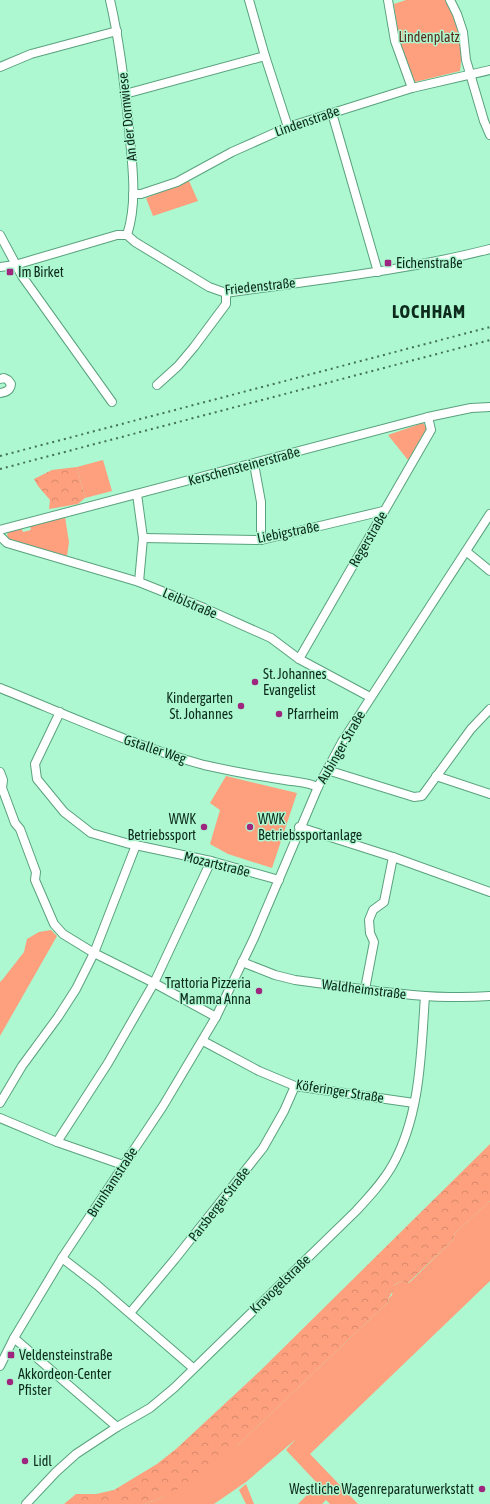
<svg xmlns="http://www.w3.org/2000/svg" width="490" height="1504" font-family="'Asap Condensed',sans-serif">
	<defs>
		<pattern id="forest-crowns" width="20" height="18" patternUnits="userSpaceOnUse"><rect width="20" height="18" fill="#fe9f7d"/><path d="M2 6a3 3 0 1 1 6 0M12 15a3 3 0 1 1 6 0" fill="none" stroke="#d8896c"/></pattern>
	</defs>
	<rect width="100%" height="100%" fill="#adf8d0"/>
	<g fill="#fe9f7d">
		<path d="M406,0H446C458,25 464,43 460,71L415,82L399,43L394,4Z"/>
		<polygon points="189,181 198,201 153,216 146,198"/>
		<polygon points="423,423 427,428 408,460 388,435"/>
		<polygon points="103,460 112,491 85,498 77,467"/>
		<polygon points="65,517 69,542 67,556 13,541 8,538 7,534 11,531 21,527 23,532 31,530 30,526"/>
		<polygon points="226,776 297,793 272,868 228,854 210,844 220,810 210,803"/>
		<polygon points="51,930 57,936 0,1036 0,982 3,979 24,952 27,939 39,932"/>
		<polygon points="490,1201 490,1281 310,1454 358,1504 330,1504 326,1500 322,1504 298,1504 318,1484 286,1450 296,1439 246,1482 214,1504 145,1504 163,1497 239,1444 389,1301 388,1299 392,1295 393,1286 401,1281 409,1283 453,1240 455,1233"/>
		<polygon points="246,1484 254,1504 246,1504 239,1490"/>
	</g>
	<g fill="url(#forest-crowns)">
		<polygon points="77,467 85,498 78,504 49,509 50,500 38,486 34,479 52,470"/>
		<polygon points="490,1144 490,1201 455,1233 453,1240 408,1283 401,1281 394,1285 394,1289 388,1299 389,1301 239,1444 190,1483 163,1497 145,1504 64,1504 76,1494 96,1494 114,1490 157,1464 176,1449 261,1370"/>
	</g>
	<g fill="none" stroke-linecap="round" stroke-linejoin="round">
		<defs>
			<g id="minor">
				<path d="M110,0C120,43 125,86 129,129C132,163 138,202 127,235"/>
				<polyline points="249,0 265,56 288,127"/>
				<polyline points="388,0 395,41 412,88"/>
				<polyline points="450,0 457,14 463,32 466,60 484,121 490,135"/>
				<polyline points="0,67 31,54 117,31"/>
				<polyline points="125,94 265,56"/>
				<polyline points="332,113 378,272"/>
				<polyline points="133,194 141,194 177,182 232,152 288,127 412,88 490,70"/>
				<polyline points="0,235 22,276 112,402"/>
				<path d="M0,267L15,265L117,235H127L135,242L209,287L226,293C315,280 404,271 490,249"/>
				<path d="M0,379L4,378L8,380L11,384C10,391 6,392 0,393"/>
				<polyline points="157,385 178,366 194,347 226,304 226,293"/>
				<polyline points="254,464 261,502 261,540"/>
				<polyline points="137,494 143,538 139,582"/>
				<polyline points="0,530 428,417 471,408 490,407"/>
				<polyline points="0,536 7,543 139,582 204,608 271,638 299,659 370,697"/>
				<polyline points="143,538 261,540 383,511"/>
				<polyline points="467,552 490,571"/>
				<polyline points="299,659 431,430 428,417"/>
				<path d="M0,688C67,715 134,746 204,765C231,771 258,776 285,780C296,782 307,782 318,787"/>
				<polyline points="60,712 35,764 37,779 64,812 91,833 126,843 211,861 279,880"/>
				<polyline points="327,770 414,797 422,796 471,729 490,709"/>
				<polyline points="0,772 3,780 2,788 15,823 20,829 36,872 35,880 54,924 63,934 94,953 154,983 216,1017"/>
				<polyline points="436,776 490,794"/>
				<polyline points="299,827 393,857 490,892"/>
				<path d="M242,962L275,975L295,980C359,988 425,1001 490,996"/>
				<polyline points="365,989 374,942 370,933 369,920 373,910 384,902 393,857"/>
				<polyline points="203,1041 259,1071 295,1086 414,1103"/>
				<polyline points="0,1103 22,1066 58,1017 76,989 94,953 136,845"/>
				<polyline points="0,1118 57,1142 123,1165"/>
				<polyline points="57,1142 108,1063 154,983 211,861"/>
				<polyline points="62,1258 97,1285 193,1368"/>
				<polyline points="130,1313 175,1259 263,1148 284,1111 295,1086"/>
				<polyline points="14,1338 117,1427"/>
				<polyline points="0,1366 14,1338 62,1258 163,1106 216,1017 254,938 318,787 342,742 490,514"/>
				<path d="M26,1504L56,1472L76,1454L117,1427L150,1408L174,1388L356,1211C369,1197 382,1183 392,1166C421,1115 421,1052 425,996"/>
			</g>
		</defs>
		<use href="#minor" stroke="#59a27e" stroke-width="10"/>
		<use href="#minor" stroke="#fff" stroke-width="8"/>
		<g stroke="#43715a" stroke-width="2" stroke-dasharray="2 4" stroke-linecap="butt">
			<polyline points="0,456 490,327"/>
			<polyline points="0,469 490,340"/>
		</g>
	</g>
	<g fill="#9e267e" stroke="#adf8d0" stroke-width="1.5">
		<rect x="384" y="259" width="8" height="8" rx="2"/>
		<rect x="6" y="268" width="8" height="8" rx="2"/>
		<circle cx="255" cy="682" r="4"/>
		<circle cx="241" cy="706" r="4"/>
		<circle cx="279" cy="714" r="4"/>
		<circle cx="204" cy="827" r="4"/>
		<circle cx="250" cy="827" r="4"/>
		<circle cx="259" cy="991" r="4"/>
		<rect x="7" y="1351" width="8" height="8" rx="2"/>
		<circle cx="10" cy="1382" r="4"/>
		<circle cx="25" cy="1461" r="4"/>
		<circle cx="482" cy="1489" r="4"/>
	</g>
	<g text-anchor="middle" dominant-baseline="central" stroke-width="3" stroke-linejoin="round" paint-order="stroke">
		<g font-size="14" fill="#5a2a18" stroke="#adf8d0">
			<text x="429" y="37">Lindenplatz</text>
		</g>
		<g font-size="14" fill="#0c2b1d" stroke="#adf8d0">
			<text transform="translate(127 117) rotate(-96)">An der Dornwiese</text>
			<text transform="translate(307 121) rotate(-19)">Lindenstraße</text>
			<text transform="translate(260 286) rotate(-6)">Friedenstraße</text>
			<text transform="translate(244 466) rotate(-15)">Kerschensteinerstraße</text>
			<text transform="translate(288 532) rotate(-11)">Liebigstraße</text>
			<text transform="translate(368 539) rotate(-60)">Regerstraße</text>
			<text transform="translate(190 603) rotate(23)">Leiblstraße</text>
			<text transform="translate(341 747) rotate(-60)">Aubinger Straße</text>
			<text transform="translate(155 749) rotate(18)">Gstaller Weg</text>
			<text transform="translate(217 864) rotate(14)">Mozartstraße</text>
			<text transform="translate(364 989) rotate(7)">Waldheimstraße</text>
			<text transform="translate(340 1091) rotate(9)">Köferinger Straße</text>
			<text transform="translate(112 1182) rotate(-57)">Brunhamstraße</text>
			<text transform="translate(219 1204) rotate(-52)">Parsberger Straße</text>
			<text transform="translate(280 1284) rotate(-44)">Kravogelstraße</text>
		</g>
		<g font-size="14" fill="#0c2b1d" stroke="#adf8d0" text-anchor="start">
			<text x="396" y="263">Eichenstraße</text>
			<text x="18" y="272">Im Birket</text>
			<text x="263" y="674">St. Johannes<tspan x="263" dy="16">Evangelist</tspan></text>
			<text x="233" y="698" text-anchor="end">Kindergarten<tspan x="233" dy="16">St. Johannes</tspan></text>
			<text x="287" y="714">Pfarrheim</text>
			<text x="196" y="819" text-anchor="end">WWK<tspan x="196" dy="16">Betriebssport</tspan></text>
			<text x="258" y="819">WWK<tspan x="258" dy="16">Betriebssportanlage</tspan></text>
			<text x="251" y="983" text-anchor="end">Trattoria Pizzeria<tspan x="251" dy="16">Mamma Anna</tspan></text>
			<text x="19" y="1355">Veldensteinstraße</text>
			<text x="18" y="1374">Akkordeon-Center<tspan x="18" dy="16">Pfister</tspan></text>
			<text x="33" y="1461">Lidl</text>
			<text x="474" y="1489" text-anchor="end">Westliche Wagenreparaturwerkstatt</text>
		</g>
		<g font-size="18" font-weight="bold" letter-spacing="1" fill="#0c2b1d" stroke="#adf8d0">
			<text x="429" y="311">LOCHHAM</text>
		</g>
	</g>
</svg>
